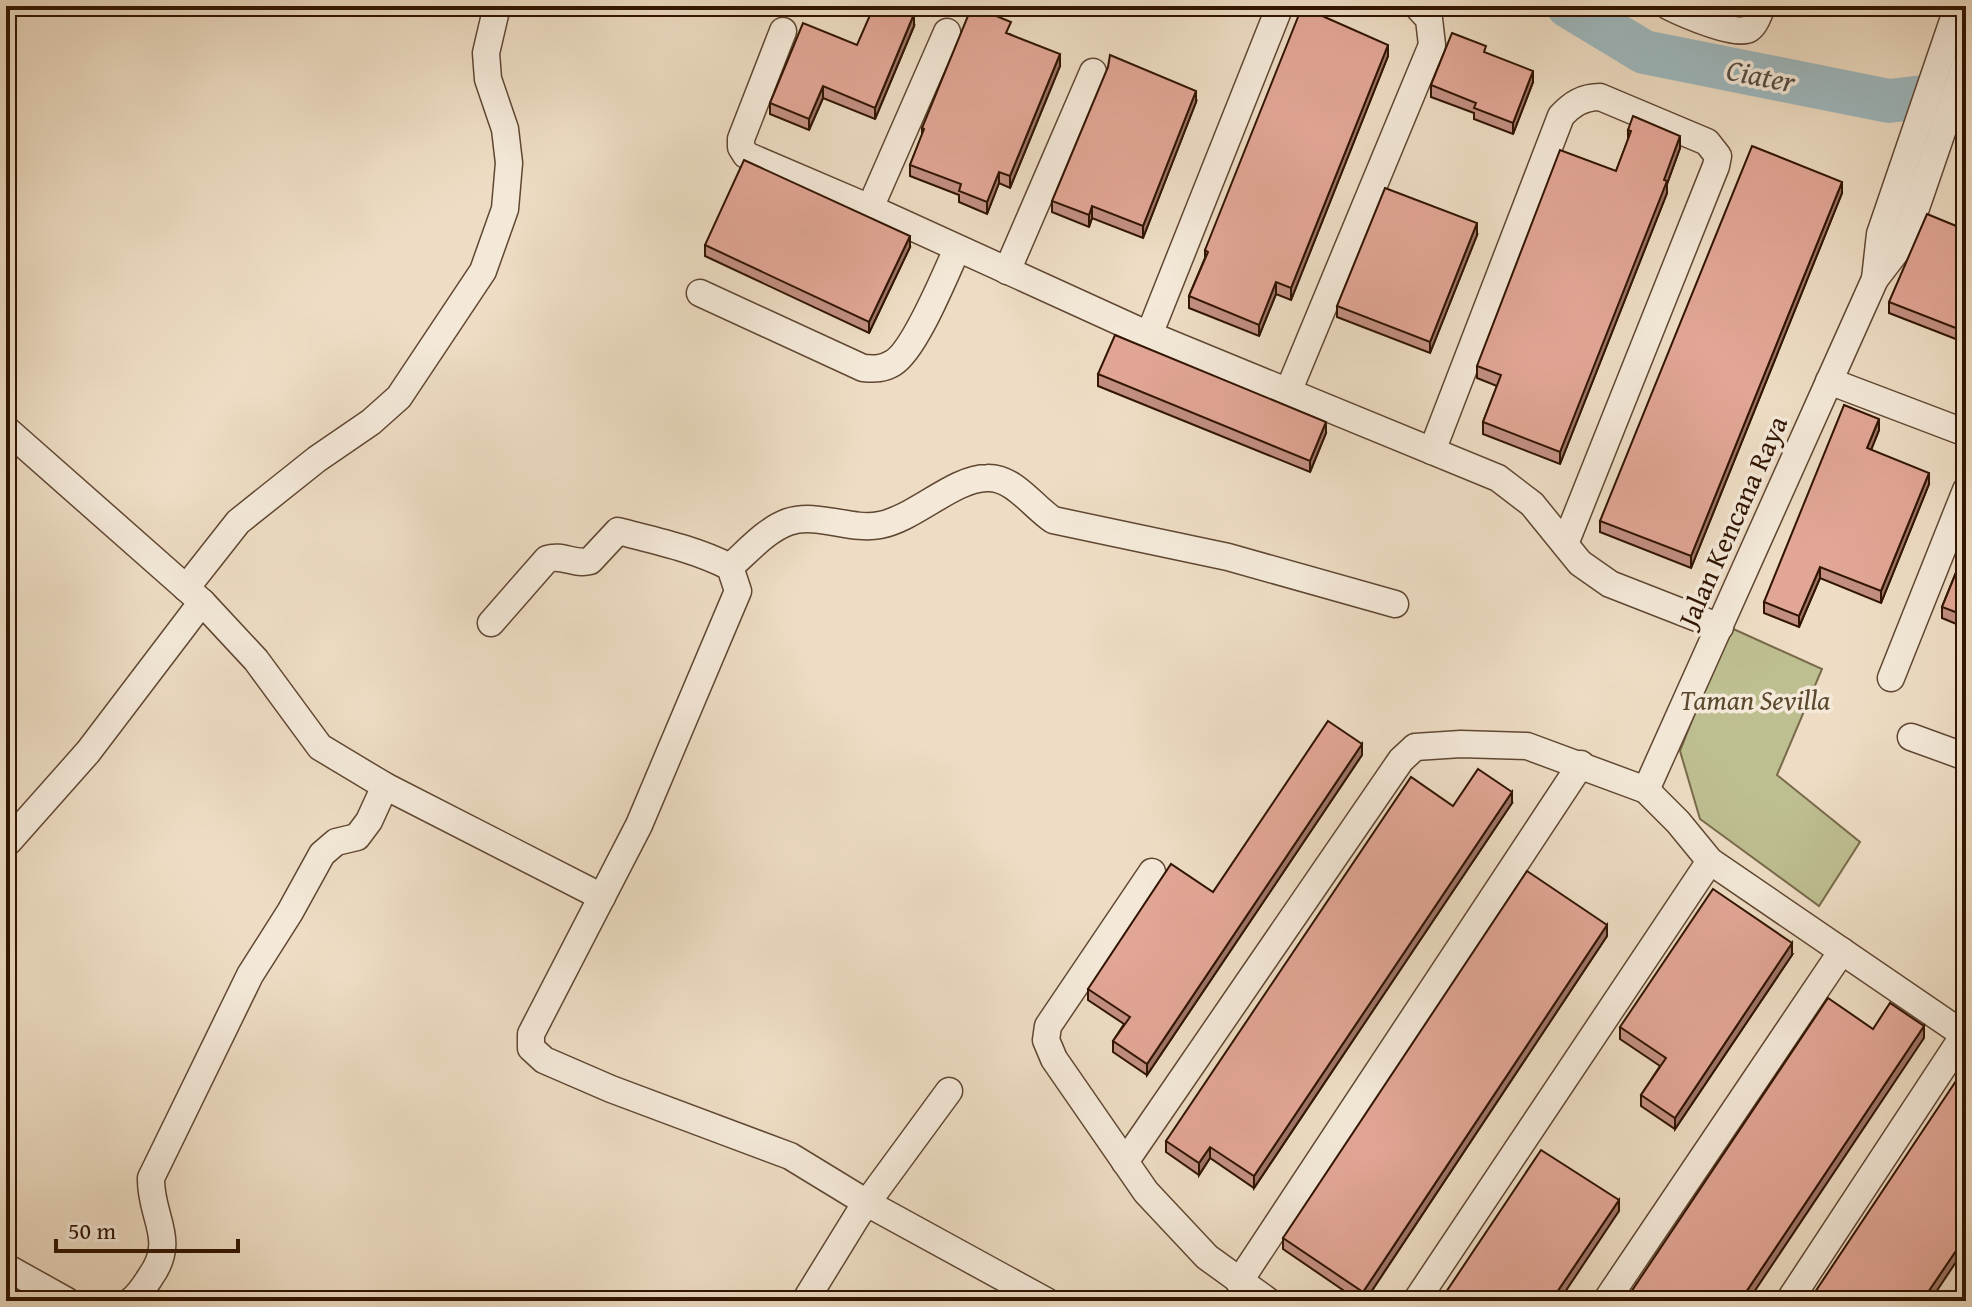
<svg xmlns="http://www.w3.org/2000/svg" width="1972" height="1307" font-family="'Gentium Book Plus',serif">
	<rect width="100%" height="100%" fill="#eeddc4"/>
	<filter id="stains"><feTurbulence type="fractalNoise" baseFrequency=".0025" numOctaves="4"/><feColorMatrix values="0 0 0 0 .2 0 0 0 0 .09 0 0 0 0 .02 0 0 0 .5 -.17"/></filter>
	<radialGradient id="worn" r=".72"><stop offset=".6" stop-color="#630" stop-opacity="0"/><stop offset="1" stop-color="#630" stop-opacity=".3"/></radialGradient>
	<polygon fill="#bebf91" stroke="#786a4a" stroke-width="2" points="1729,627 1822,669 1777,775 1860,842 1819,906 1700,819 1680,751"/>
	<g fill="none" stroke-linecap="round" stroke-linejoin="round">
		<polyline stroke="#9eb9bf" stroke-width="44" points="1568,6 1644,52 1889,101 1966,92"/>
		<defs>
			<g id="minor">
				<path d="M1668,6C1682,13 1736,37 1749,29C1756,24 1759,13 1762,6"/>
				<polyline points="783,31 741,139 741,147 746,155 870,208 1140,331 1498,478 1532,504 1580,563 1610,584 1720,627"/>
				<polyline points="870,208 947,32"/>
				<polyline points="1007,271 1093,72"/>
				<polyline points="1875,279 1880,234 1958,6"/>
				<path d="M700,293L863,368C875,369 883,369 893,363C915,350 945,275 957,249"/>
				<polyline points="1149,335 1280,6"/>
				<polyline points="1829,381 1966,433"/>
				<polyline points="1288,392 1432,45 1429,19 1417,6"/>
				<polyline points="6,429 202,602 256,660 320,747 385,786 602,897"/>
				<path d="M1432,451L1561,116C1572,104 1583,97 1600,97L1707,142L1718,156L1716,166L1565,544"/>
				<path d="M730,567C748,551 766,530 788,522C817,512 851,531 880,525C914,519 954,478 987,478C1014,477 1032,506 1053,520L1228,557L1395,604"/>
				<polyline points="186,588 238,522 317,459 371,422 399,397 483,271 505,209 509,163 505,129 488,79 486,53 497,6"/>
				<path d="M491,623L547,559C562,554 575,565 590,561L618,531C656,541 695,549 730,567L738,591L639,825L531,1034V1048L544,1060L611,1089L790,1156L867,1203L1046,1301"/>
				<polyline points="1891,678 1966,490"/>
				<polyline points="1911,737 1966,757"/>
				<polyline points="1646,790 1875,279 1905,240 1966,62"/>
				<polyline points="6,840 9,841 88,752 202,602"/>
				<polyline points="1152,872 1048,1026 1046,1040 1054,1059 1146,1192 1207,1257 1268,1301"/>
				<polyline points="1125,1162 1401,760 1415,747 1461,744 1527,746 1646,790 1678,822 1710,861 1966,1036"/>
				<polyline points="6,1267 67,1301"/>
				<polyline points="1239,1282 1581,764"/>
				<path d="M131,1301C140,1294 145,1285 151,1276C177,1239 150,1217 151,1178L250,975L290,912L322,854L336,842L357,837L369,821L385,786"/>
				<polyline points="805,1301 858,1215 949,1091"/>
				<polyline points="1416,1301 1710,861"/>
				<polyline points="1606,1301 1842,951"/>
				<polyline points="1789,1301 1964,1035"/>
			</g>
		</defs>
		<use href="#minor" stroke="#604732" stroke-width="29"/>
		<use href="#minor" stroke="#f4e9d9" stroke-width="26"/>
	</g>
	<g fill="#c28f81" stroke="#311502" stroke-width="2">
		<polygon points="914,26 875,119 823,98 809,130 770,114 770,103 857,45"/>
		<polygon points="1010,34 1060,66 1010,188 999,183 987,214 959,202 959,195 910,176 910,165 922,135 922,128"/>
		<polygon points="1486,53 1533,82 1513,134 1474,119 1474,113 1431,97 1431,85"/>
		<polygon points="1388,56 1291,300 1276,294 1259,336 1189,308 1189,296 1205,258 1205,250"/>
		<polygon points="1196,102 1143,238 1092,218 1089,227 1052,212 1052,201"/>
		<polygon points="1628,130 1680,148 1667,184 1667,193 1560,464 1483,434 1483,422 1497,386 1477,378 1477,366 1616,171 1628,140"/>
		<polygon points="1842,193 1691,568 1600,532 1600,521"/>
		<polygon points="1966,230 1966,343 1889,313 1889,302"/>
		<polygon points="1477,235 1430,353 1337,317 1337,306"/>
		<polygon points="705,245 910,247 869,333 705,256"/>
		<polygon points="1098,374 1326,433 1310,472 1098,386"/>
		<polygon points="1879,430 1871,450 1929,484 1881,603 1820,578 1799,627 1764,613 1764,602"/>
		<polygon points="1966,548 1966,628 1942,618 1942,607"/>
		<polygon points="1362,755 1147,1075 1113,1052 1113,1041 1124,1024 1088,1000 1088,989 1213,892"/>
		<polygon points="1512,803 1254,1188 1210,1158 1199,1175 1166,1152 1166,1141 1453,806"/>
		<polygon points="1607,936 1365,1301 1359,1301 1283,1249 1283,1238"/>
		<polygon points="1792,955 1675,1129 1641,1106 1641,1095 1660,1066 1620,1039 1620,1027"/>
	</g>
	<g fill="#9e7469" stroke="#311502" stroke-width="2">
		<polygon points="914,14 914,26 875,119 875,108"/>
		<polygon points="1388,45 1388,56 1291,300 1291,288"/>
		<polygon points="1060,54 1060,66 1010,188 1010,176"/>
		<polygon points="1533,71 1533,82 1513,134 1513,123"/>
		<polygon points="823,86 823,98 809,130 809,119"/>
		<polygon points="1196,91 1196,102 1143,238 1143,226"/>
		<polygon points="1680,136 1680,148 1667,184 1667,193 1560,464 1560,452"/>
		<polygon points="999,172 999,183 987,214 987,202"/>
		<polygon points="1842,182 1842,193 1691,568 1691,556"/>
		<polygon points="1092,206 1092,218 1089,227 1089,215"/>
		<polygon points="1477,223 1477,235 1430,353 1430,342"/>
		<polygon points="910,236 910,247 869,333 869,322"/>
		<polygon points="1276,282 1276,294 1259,336 1259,325"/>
		<polygon points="1879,419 1879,430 1867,460 1867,448"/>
		<polygon points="1326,422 1326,433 1310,472 1310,461"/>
		<polygon points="1929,473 1929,484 1881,603 1881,591"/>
		<polygon points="1820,567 1820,578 1799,627 1799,616"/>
		<polygon points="1362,744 1362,755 1147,1075 1147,1064"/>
		<polygon points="1512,792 1512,803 1254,1188 1254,1176"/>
		<polygon points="1607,925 1607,936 1365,1301 1363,1301 1363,1292"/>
		<polygon points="1792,943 1792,955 1675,1129 1675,1118"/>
		<polygon points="1924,1026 1924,1038 1748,1301 1740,1301"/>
		<polygon points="1210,1147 1210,1158 1199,1175 1199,1163"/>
		<polygon points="1619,1200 1619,1211 1559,1301 1551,1301"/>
		<polygon points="1966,1236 1966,1247 1930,1301 1922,1301"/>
	</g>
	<g fill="#e2a696" stroke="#311502" stroke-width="2">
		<polygon points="874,6 893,6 914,14 875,108 823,86 809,119 770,103 803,23 857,45"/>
		<polygon points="972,6 1011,22 1006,33 1060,54 1010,176 999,172 987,202 959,191 961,184 910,165 924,129 922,128"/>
		<polygon points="1302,7 1388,45 1291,288 1276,282 1259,325 1189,296 1208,252 1205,250"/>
		<polygon points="1452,33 1486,46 1484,52 1533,71 1513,123 1474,108 1476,103 1431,85"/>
		<polygon points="1110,55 1196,91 1143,226 1092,206 1089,215 1052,201 1108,67"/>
		<polygon points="1633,116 1680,136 1664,180 1667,181 1560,452 1483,422 1501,375 1477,366 1560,150 1616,171 1631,131 1628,130"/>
		<polygon points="1752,146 1842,182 1691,556 1600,521"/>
		<polygon points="744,160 910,236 869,322 705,245"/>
		<polygon points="1385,188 1477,223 1430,342 1337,306"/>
		<polygon points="1927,214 1966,230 1966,332 1889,302"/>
		<polygon points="1115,335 1326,422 1310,461 1098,374"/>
		<polygon points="1844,405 1879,419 1867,448 1929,473 1881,591 1820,567 1799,616 1764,602"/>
		<polygon points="1966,548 1966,616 1942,607"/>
		<polygon points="1328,721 1362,744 1147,1064 1113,1041 1130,1017 1088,989 1171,864 1213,892"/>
		<polygon points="1478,769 1512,792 1254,1176 1210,1147 1199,1163 1166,1141 1411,777 1453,806"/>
		<polygon points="1527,871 1607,925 1363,1292 1283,1238"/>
		<polygon points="1713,889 1792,943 1675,1118 1641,1095 1666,1058 1620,1027"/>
		<polygon points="1828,998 1873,1029 1890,1003 1924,1026 1740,1301 1625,1301"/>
		<polygon points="1966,1066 1966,1236 1922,1301 1809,1301"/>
		<polygon points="1541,1150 1619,1200 1551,1301 1440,1301"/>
	</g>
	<g text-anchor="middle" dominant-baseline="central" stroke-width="7" stroke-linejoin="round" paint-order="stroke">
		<g font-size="28" fill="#311502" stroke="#f4e9d9">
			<text transform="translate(1732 521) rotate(-66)">Jalan Kencana Raya</text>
		</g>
		<g font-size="28" font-style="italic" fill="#5b482d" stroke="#f4e9d9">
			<text x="1755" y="699">Taman Sevilla</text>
		</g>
		<g font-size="30" font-style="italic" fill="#574e44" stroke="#f4e9d9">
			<text transform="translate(1761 75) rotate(11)">Ciater</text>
		</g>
	</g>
	<rect width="1972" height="1307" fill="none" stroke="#eeddc4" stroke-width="32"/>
	<rect x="8" y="8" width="1956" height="1291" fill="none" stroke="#311502" stroke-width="4"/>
	<rect x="16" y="16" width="1940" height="1275" fill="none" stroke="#311502" stroke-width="2"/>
	<path d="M56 1239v12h182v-12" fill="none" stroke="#311502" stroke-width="4"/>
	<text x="68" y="1239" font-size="24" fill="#311502" stroke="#f4e9d9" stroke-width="6" paint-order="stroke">50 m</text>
	<rect width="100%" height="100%" filter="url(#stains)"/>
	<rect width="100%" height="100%" fill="url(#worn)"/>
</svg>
